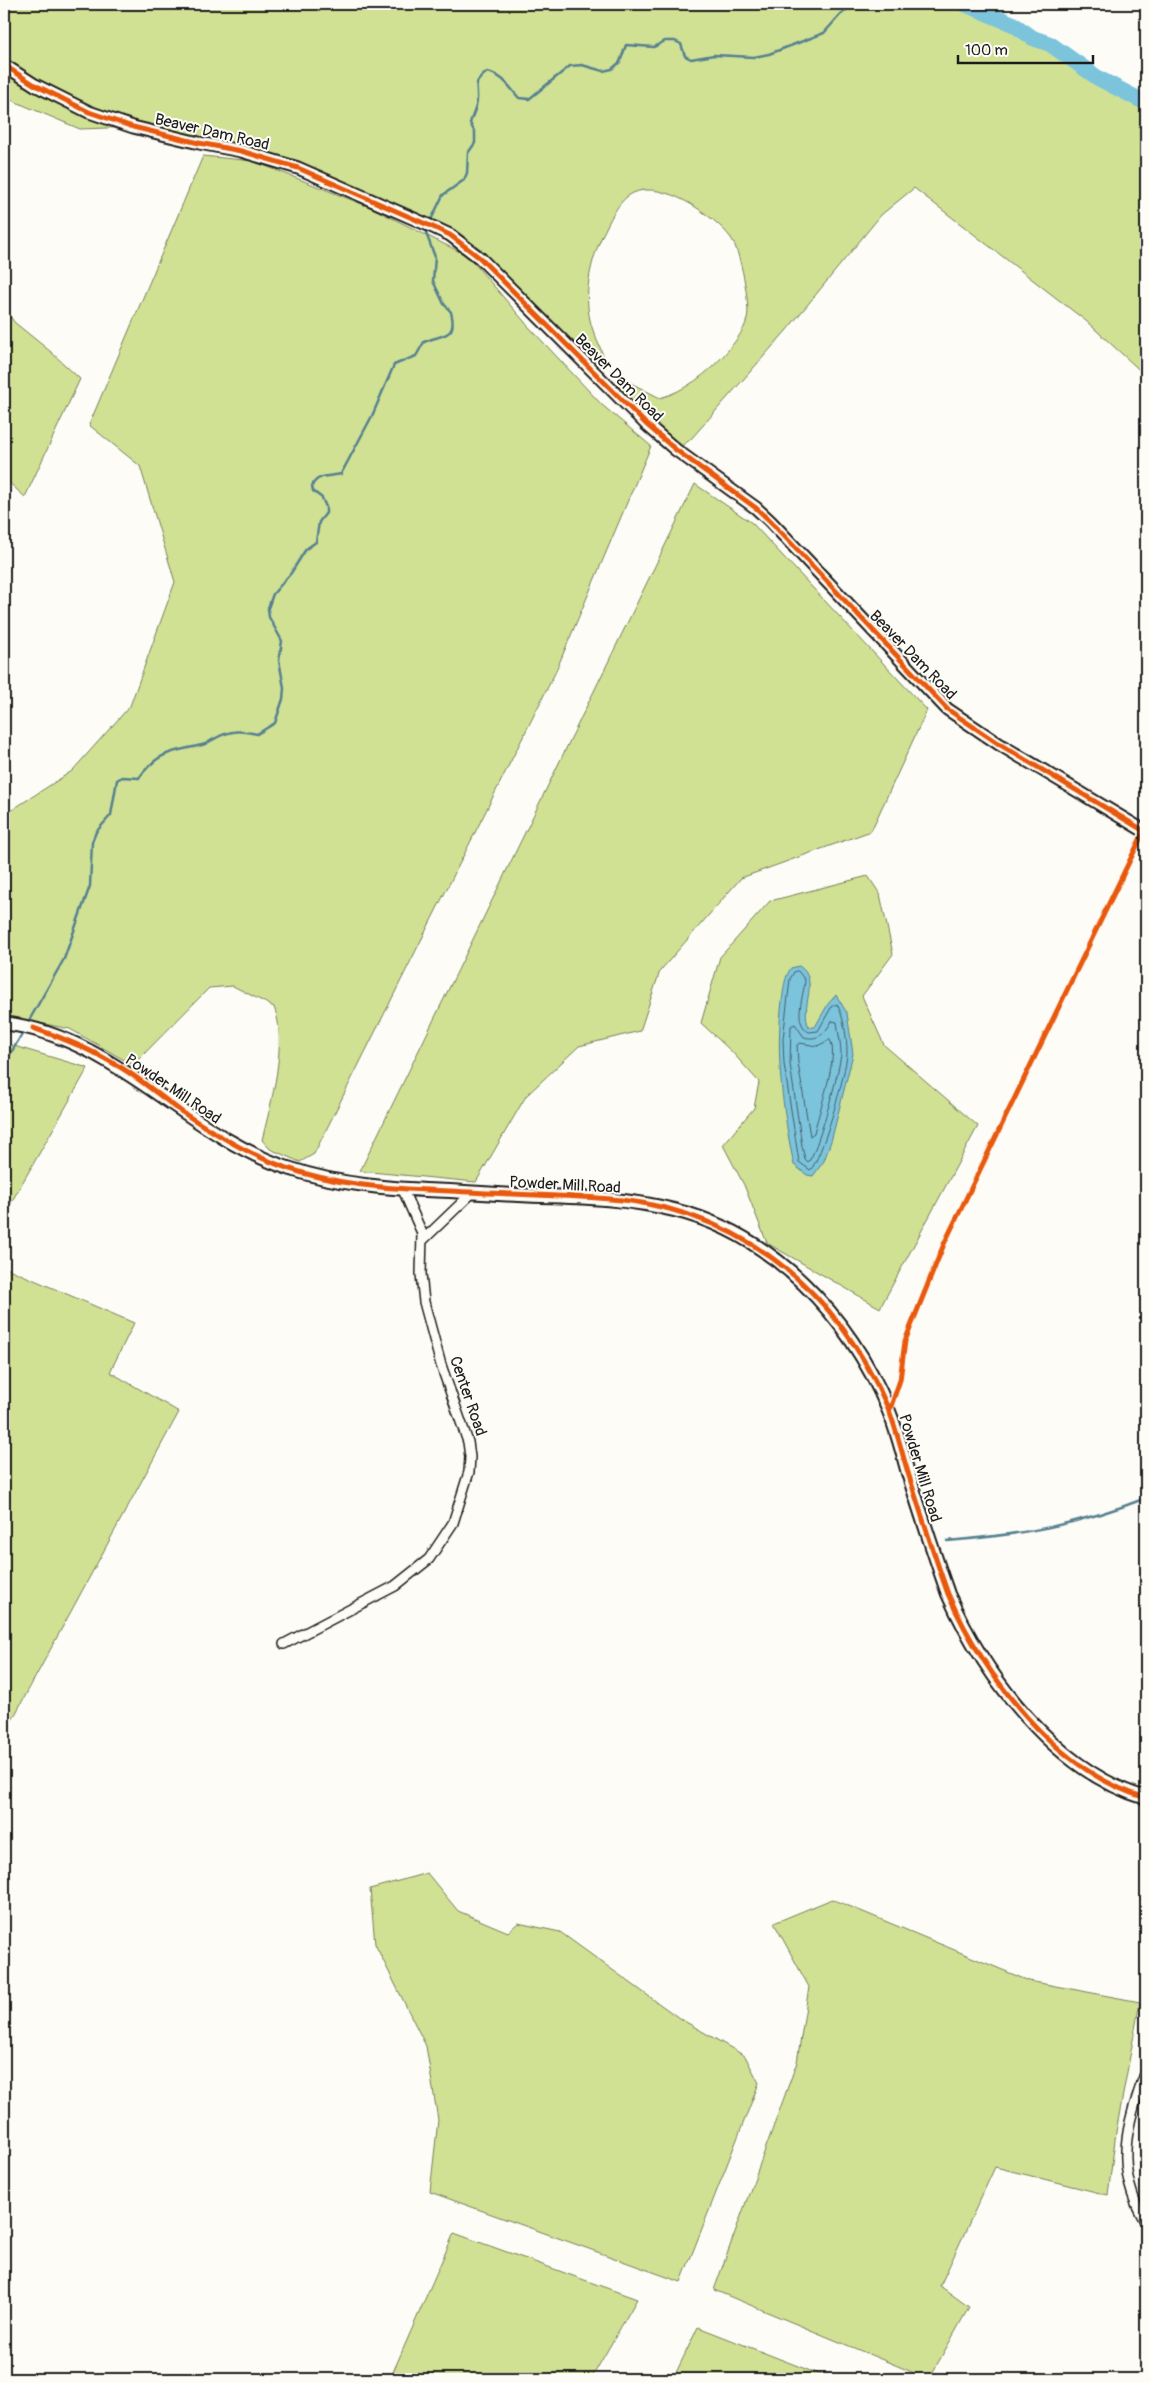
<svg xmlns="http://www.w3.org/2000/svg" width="1150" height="2383" font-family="Pangolin,sans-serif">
	<rect width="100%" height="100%" fill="#fdfcf7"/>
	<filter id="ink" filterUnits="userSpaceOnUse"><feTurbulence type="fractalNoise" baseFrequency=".02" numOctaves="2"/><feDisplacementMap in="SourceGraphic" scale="10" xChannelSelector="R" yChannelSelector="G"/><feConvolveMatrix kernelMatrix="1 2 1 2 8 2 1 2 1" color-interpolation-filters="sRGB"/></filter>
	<g filter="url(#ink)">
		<g fill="#d0e194" stroke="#767e58">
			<path d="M4,4H965L1013,24L1033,38L1050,44L1098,78L1146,103V376L1086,321L914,188L881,215L786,331L691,439L676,450L612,390L625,380L660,398C685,391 708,373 725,354C733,344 744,332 747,319C751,306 740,250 731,238C715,216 662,179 633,193C620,199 612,216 606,228C592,255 583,290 590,320C593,335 602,348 605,363L589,367L450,235L298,168L133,127L80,129L4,97Z"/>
			<path d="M203,156L253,161L372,208L468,256L529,327L602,405L651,446L555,673L314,1154L300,1162L270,1149L262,1140C271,1104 288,1042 274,1007L233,986L209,988L133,1065L70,1029L4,1016V815L72,771L130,706L175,582L140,466L89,425Z"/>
			<polygon points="4,307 14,322 51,352 80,379 25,497 4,478"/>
			<polygon points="695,484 752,523 927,710 871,831 741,878 660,971 640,1031 579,1046 526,1096 476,1182 360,1171"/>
			<polygon points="868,876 880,894 893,954 862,996 884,1045 978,1126 880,1308 767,1243 744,1185 723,1145 754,1108 759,1082 732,1052 701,1023 720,957 770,901"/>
			<polygon points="4,1043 88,1068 4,1215"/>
			<polygon points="4,1267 134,1323 110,1372 179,1412 4,1735"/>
			<polygon points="427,1873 458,1911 508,1932 518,1923 560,1932 679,2018 745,2056 759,2083 681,2282 430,2192 438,2120 426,2046 375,1944 370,1889"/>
			<polygon points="832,1899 1029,1981 1140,2002 1116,2132 1108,2195 995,2167 940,2286 969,2307 929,2379 714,2290 797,2062 809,1987 774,1923"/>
			<polygon points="454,2233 637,2299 591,2379 390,2379"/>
			<polygon points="698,2327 831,2379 673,2379"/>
		</g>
		<path fill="#7cc3dc" stroke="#56808f" d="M799,966C821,980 799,1007 809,1027H815L828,1004L836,995L847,1013L853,1054L832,1138L824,1161L813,1176L807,1175L794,1165C783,1112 775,1055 782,1001C784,988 784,978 791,968Z"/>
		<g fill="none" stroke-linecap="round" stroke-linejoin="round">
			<g stroke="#425f69" stroke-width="1">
				<path d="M798,971L805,980C804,996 792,1022 809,1032L818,1031L832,1006L837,1004C844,1017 847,1038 847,1053C847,1070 821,1162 810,1170L799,1162L784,1064L783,1039L790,979L794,972Z"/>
				<path d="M832,1021L837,1022C838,1032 841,1043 841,1053C841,1066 816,1157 808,1162L805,1159L802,1146L790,1064L791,1026L795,1024L804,1037C819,1041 825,1033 832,1021Z"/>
				<path d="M830,1040C840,1054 818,1114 814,1133L810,1136L798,1063L797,1045L800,1043L817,1046Z"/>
			</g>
			<g stroke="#56808f" stroke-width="2.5">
				<path d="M430,222L443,195L464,180L467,173L468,153L475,143V133L470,123C472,116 477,107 477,100C478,84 472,84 487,72C503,75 509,87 519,98L529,99L570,66L582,65L603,71L612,69L620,62L626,45L654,47L665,41H675L681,44L685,56L691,59L714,55L754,57L769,54L824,33L841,14L854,4"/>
				<path d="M27,1024L64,959L90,886L92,842L96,832L111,815L117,780L122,777L139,778C158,751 173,752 202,745C207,744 211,740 216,738C231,730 241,730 257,734L275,723L283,699L284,688L279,660L282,641L269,617L268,608L273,594L291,573L306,549L316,542L319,522L326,513V507L322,498L313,491L312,486C317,474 330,477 341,474L372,416L394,365L416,356L424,342C442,334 458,339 451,312L444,304L433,281L435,257L426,233L428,227"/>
				<polyline points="4,1064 24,1031"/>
				<path d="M947,1541C1021,1535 1077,1525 1146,1498"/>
			</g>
			<polyline stroke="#7cc3dc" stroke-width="16" points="965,4 1013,24 1033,38 1050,44 1098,78 1146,103"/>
			<defs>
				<g id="minor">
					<polyline points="423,1240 472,1193"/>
					<polyline points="284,1644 395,1586 429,1559 453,1523 469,1472 470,1457 468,1442 441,1365 424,1302 421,1274 422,1233 403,1190"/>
					<path d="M1146,2071C1126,2127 1113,2168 1146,2223"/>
				</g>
				<polyline id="tertiary" points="4,65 35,85 89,112 133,127 199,143 241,151 298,168 435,228 450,235 480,258 646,424 676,450 756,508 770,521 947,709 999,744 1146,832"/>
				<path id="secondary" d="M4,1023C118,1038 183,1133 288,1168C341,1186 395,1189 450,1191C480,1193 510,1195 541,1196C586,1197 630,1199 674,1210C773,1234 850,1317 888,1409C897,1430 902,1452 908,1473C921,1514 934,1554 948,1594C985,1677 1056,1772 1146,1798"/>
			</defs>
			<use href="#minor" stroke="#1c1c1c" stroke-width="12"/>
			<use href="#tertiary" stroke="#1c1c1c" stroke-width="15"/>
			<use href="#secondary" stroke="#1c1c1c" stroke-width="16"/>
			<use href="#minor" stroke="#fdfcf7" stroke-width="9"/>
			<use href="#tertiary" stroke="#fdfcf7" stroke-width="11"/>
			<use href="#secondary" stroke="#fdfcf7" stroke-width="12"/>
			<defs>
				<g id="cycleway">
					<polyline points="4,65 35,85 89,112 133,127 199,143 241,151 298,168 435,228 450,235 480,258 646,424 676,450 756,508 770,521 947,709 999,744 1146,832"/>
					<path d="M33,1028C64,1038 92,1050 120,1067C142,1080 161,1097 182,1112C220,1137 259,1161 303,1173C352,1187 400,1189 450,1191C499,1194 549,1195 598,1198C734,1205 835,1285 888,1408C897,1430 902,1454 909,1476C922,1516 934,1555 948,1594C985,1677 1056,1772 1146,1798"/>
					<polyline points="889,1412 900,1380 905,1341 944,1244 1146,827"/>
				</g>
			</defs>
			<use href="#cycleway" stroke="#fdfcf7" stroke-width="8"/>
			<use href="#cycleway" stroke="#e8590c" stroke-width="5"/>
		</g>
	</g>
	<g text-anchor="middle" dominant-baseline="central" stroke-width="4" stroke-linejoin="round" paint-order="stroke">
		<g font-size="16" fill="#1c1c1c" stroke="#fdfcf7">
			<text transform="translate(212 132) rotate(13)">Beaver Dam Road</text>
			<text transform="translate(619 378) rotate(45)">Beaver Dam Road</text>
			<text transform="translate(913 655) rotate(46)">Beaver Dam Road</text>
			<text transform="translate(173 1089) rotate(34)">Powder Mill Road</text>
			<text transform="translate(565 1185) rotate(3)">Powder Mill Road</text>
			<text transform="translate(468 1396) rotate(71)">Center Road</text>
			<text transform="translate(920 1468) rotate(73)">Powder Mill Road</text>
		</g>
	</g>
	<rect width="1150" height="2383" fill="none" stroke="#fdfcf7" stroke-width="20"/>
	<rect x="10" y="10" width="1130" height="2363" fill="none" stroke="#1c1c1c" stroke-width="2" filter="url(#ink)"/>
	<path d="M958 55v8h135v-8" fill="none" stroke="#1c1c1c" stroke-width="2.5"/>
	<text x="965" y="55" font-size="15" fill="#1c1c1c" stroke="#fdfcf7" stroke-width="4" paint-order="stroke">100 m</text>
</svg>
